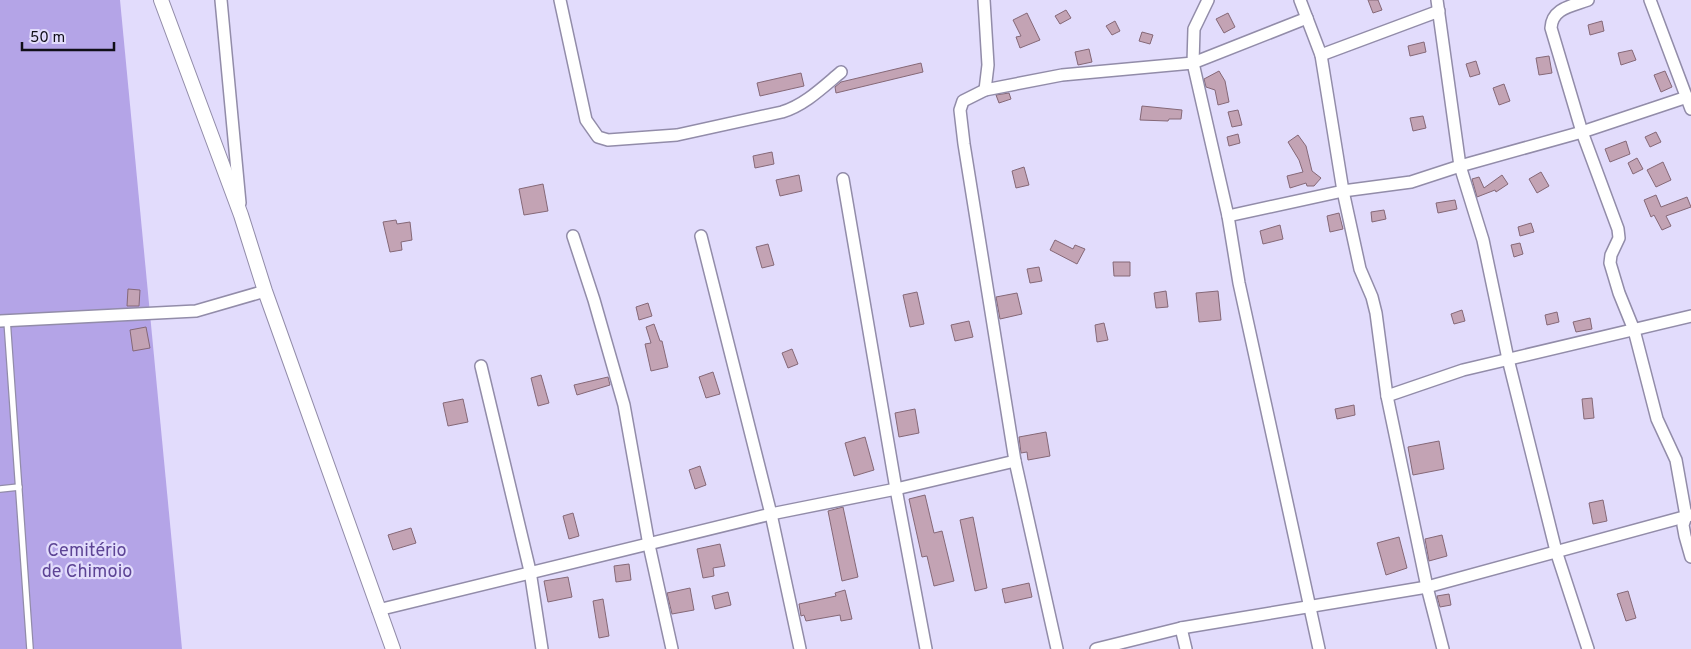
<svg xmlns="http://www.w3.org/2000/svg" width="1691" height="649" font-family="Overpass,sans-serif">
	<rect width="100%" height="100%" fill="#e2dcfc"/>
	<polygon fill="#b4a4e7" points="0,0 120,0 182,649 0,649"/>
	<g fill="#c3a3b4" stroke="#856877">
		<polygon points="1368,0 1378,0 1382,10 1373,13"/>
		<polygon points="1066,10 1071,18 1060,24 1055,16"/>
		<polygon points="1027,13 1040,40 1020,48 1016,37 1021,36 1013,20"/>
		<polygon points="1228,13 1235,27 1224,33 1216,19"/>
		<polygon points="1115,21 1120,31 1112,35 1106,26"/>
		<polygon points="1602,21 1604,31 1590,35 1588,25"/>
		<polygon points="1142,32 1153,35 1150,44 1139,41"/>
		<polygon points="1424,42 1426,52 1410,56 1408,46"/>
		<polygon points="1089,49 1092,62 1078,65 1075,52"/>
		<polygon points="1632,50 1636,60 1621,65 1618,53"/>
		<polygon points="1549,56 1552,73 1539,75 1536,58"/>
		<polygon points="1476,61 1480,74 1470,77 1466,64"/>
		<polygon points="921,63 923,72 836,93 835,87 841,82"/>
		<polygon points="1219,71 1225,81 1229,102 1218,105 1215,90 1206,87 1204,79"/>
		<polygon points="1665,71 1672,87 1661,92 1654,75"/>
		<polygon points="801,73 804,86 760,96 757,83"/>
		<polygon points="1504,84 1510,101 1499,105 1493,88"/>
		<polygon points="1009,93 1011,99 999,103 996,95"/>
		<polygon points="1142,106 1182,110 1181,119 1169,119 1168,121 1140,120"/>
		<polygon points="1238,110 1242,125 1232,127 1228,112"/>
		<polygon points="1423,116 1426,128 1413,131 1410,118"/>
		<polygon points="1656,132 1661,142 1650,147 1645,137"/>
		<polygon points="1238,134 1240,143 1229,146 1227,137"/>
		<polygon points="1298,135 1306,146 1312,171 1321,178 1314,186 1307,186 1306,183 1290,188 1287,176 1303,172 1299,160 1288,142"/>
		<polygon points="1626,141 1630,154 1610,162 1605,149"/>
		<polygon points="772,152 774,164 755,168 753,156"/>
		<polygon points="1637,158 1643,169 1633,174 1628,163"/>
		<polygon points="1663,162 1671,180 1656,187 1647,170"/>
		<polygon points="1024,167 1029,185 1016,188 1012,171"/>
		<polygon points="1541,172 1549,186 1537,193 1529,179"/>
		<polygon points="799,175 802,191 780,196 776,180"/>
		<polygon points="1502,175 1508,184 1496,192 1495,190 1477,197 1472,179 1479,177 1484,188"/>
		<polygon points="543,184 548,211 524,215 519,189"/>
		<polygon points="1656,195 1661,207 1687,197 1691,207 1666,216 1671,226 1662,230 1654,215 1651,217 1644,200"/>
		<polygon points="1455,200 1457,209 1438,213 1436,203"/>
		<polygon points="1384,210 1386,219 1372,222 1371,212"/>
		<polygon points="1339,213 1343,229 1330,232 1327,216"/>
		<polygon points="396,220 397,224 410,222 412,240 401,242 402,250 390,252 383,222"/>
		<polygon points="1531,223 1534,232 1520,236 1518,227"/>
		<polygon points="1280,225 1283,239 1263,244 1260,231"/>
		<polygon points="1055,240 1073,249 1075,245 1085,249 1077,264 1050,250"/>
		<polygon points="1520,243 1523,254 1514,257 1511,245"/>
		<polygon points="768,244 774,265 762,268 756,247"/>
		<polygon points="1113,262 1130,262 1130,276 1114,276"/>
		<polygon points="1039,267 1042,281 1030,283 1027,269"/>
		<polygon points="128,289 140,290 139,306 127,306"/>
		<polygon points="1166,291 1168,307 1156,308 1154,293"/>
		<polygon points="1218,291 1221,320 1199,322 1196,293"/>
		<polygon points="917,292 924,324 910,327 903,295"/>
		<polygon points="1017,293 1022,314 1000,319 996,297"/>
		<polygon points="648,303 652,316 639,320 636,307"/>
		<polygon points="1462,310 1465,321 1454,324 1451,314"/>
		<polygon points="1557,312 1559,322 1547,325 1545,315"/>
		<polygon points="1590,318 1592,329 1576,332 1573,322"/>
		<polygon points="969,321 973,337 955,341 951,325"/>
		<polygon points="1104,323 1108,340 1097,342 1095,325"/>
		<polygon points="654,324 660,341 662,341 668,367 651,371 645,344 651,343 646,327"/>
		<polygon points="146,327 150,348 133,351 130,330"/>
		<polygon points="792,349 798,364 788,368 782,353"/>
		<polygon points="713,372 720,394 706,398 699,377"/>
		<polygon points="541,375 549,403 538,406 531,378"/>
		<polygon points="608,377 610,385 577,395 574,385"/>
		<polygon points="1592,398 1594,418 1584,419 1582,399"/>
		<polygon points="463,399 468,422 448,426 443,403"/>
		<polygon points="1354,405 1355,415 1337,419 1335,409"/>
		<polygon points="915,409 919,433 899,437 895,413"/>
		<polygon points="1046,432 1050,456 1028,460 1027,452 1021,453 1019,437"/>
		<polygon points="865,437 874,470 854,476 845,443"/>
		<polygon points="1439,441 1444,469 1413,475 1408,447"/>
		<polygon points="700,466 706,485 695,489 689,470"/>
		<polygon points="925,495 934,533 942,531 954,581 934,586 927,556 922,557 909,499"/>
		<polygon points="1603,500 1607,521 1593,524 1589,503"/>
		<polygon points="843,507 858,577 842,581 828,511"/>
		<polygon points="573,513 579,536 569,539 563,516"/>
		<polygon points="973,517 987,588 975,591 960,520"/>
		<polygon points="411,528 416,543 393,550 388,535"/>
		<polygon points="1442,535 1447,556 1429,561 1425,539"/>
		<polygon points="1399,537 1407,568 1386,575 1377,543"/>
		<polygon points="720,544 725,566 713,568 714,576 703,578 697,549"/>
		<polygon points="629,564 631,580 616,582 614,566"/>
		<polygon points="568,577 572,597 548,602 544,581"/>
		<polygon points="1029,583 1032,597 1005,603 1002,589"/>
		<polygon points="690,588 694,610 672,614 667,593"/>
		<polygon points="845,590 852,619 841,621 840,615 806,621 804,615 801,616 799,604 836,596 835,593"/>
		<polygon points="1628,591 1636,618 1626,621 1617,594"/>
		<polygon points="728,592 731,605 715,609 712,596"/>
		<polygon points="1449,594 1451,605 1440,607 1437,596"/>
		<polygon points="603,599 609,636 599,638 593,601"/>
	</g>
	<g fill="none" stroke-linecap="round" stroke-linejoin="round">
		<defs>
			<g id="service">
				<polyline points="7,320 30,649"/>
				<polyline points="0,489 19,487"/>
			</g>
			<g id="minor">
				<polyline points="221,0 240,203"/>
				<path d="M560,0L586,120L598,137L608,140L677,135L782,112C805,105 823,87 841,72"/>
				<polyline points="984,0 988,65 985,90"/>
				<polyline points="1208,0 1194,29 1193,63 1228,216 1239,283 1319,649"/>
				<polyline points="1300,0 1321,55 1343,191 1360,269 1372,297 1376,313 1387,396 1427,587 1443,649"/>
				<polyline points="1437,0 1460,166 1483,240 1508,359 1556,551 1588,649"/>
				<path d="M1588,0C1572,6 1552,8 1551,28L1582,132L1618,229L1619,238L1611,255L1610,263L1619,293L1634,330L1657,419L1676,460L1686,516L1683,525L1685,536L1691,557"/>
				<polyline points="1650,0 1691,109"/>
				<polyline points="1321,55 1439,11"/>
				<polyline points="843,179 896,489 926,649"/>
				<polyline points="1228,216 1343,191 1411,182 1460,166 1582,132 1687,97"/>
				<polyline points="573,236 594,300 624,405 649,545 672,649"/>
				<polyline points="701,236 771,514 800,649"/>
				<polyline points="0,321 196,311 265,291"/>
				<polyline points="481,366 530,571 542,649"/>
				<polyline points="1387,396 1463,370 1691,316"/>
				<polyline points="378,610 771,514 896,489 1015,461"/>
				<polyline points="1181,628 1186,649"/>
				<polyline points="1057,649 1015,461 964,144 960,110 963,101 985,90 1062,75 1193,63 1307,18"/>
				<polyline points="1096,649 1181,628 1427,587 1691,515"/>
			</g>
			<polyline id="tertiary" points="161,0 241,215 265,291 393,649"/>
		</defs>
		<use href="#service" stroke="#928ca9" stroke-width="8"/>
		<use href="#minor" stroke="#928ca9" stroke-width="14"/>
		<use href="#tertiary" stroke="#928ca9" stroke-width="16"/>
		<use href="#service" stroke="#fff" stroke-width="5.5"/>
		<use href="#minor" stroke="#fff" stroke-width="11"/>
		<use href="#tertiary" stroke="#fff" stroke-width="14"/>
	</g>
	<g text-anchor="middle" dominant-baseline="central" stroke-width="4.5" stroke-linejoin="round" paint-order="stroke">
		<g font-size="18" fill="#5d4495" stroke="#e2dcfc">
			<text x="87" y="551">Cemitério<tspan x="87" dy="21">de Chimoio</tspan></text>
		</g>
	</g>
	<path d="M22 42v8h92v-8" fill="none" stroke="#100e18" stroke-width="2.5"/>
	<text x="30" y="42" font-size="15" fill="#100e18" stroke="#e2dcfc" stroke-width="4" paint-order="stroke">50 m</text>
</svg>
